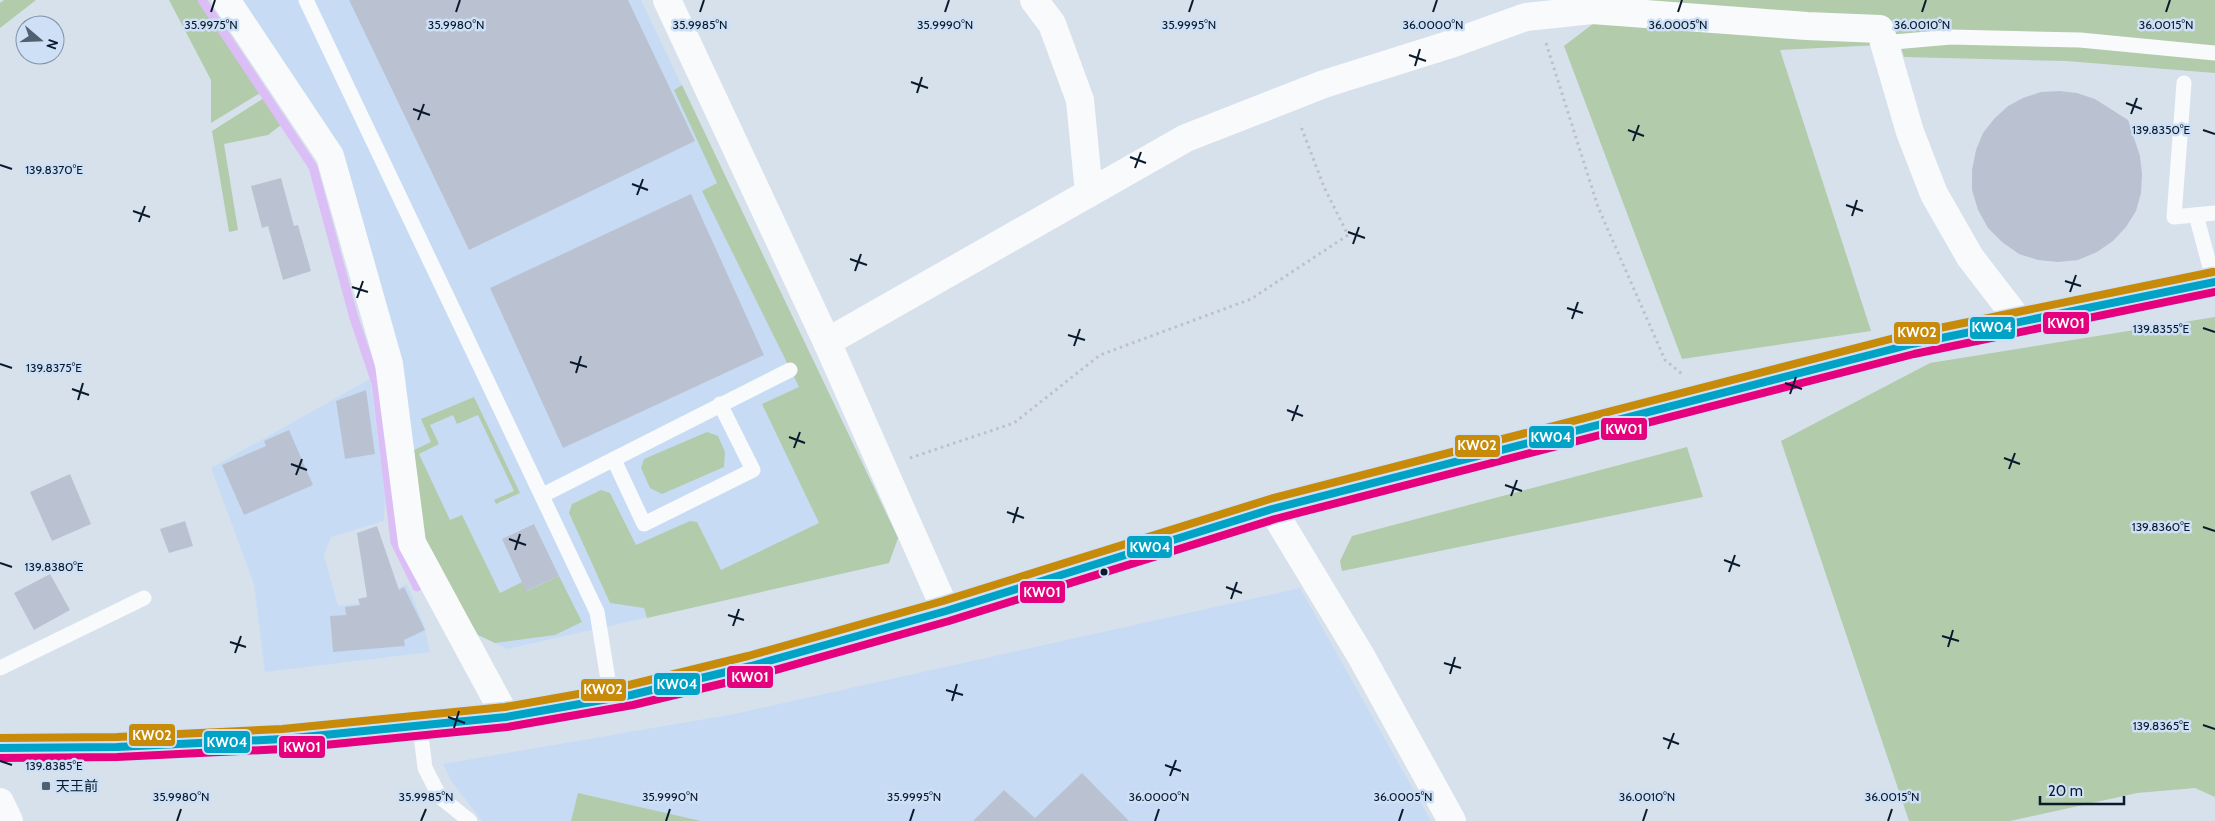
<svg xmlns="http://www.w3.org/2000/svg" width="2215" height="821" font-family="Cabin,'Noto Sans JP',sans-serif">
	<rect width="100%" height="100%" fill="#d7e1ec"/>
	<g fill="#c7dcf4">
		<polygon points="238,0 641,0 898,538 889,563 507,649 478,635 421,539 340,153"/>
		<polygon points="370,379 385,494 384,521 331,537 324,555 338,606 363,603 407,584 424,625 430,652 265,672 254,584 211,468"/>
		<polygon points="1300,588 1431,821 482,821 452,782 443,764 734,714"/>
	</g>
	<g fill="#b2cbab">
		<polygon points="4,0 36,0 0,28 0,3"/>
		<polygon points="169,0 199,0 260,93 211,123 211,80"/>
		<polygon points="1624,0 2215,0 2215,73 2066,61 1904,57 1900,44 1780,50 1871,331 1682,359 1564,46"/>
		<polygon points="682,85 898,538 889,563 647,618 644,608 610,603 569,513 572,504 601,490 610,493 636,545 690,521 697,522 721,570 819,523 762,404 799,387 702,191 717,183 674,90"/>
		<polygon points="264,98 281,125 268,135 224,144 238,230 229,232 212,131"/>
		<polygon points="2215,317 2215,797 2195,788 2137,793 2010,821 1909,821 1781,441 1930,363"/>
		<polygon points="474,397 520,493 496,504 494,500 514,491 478,415 457,424 453,415 430,425 439,444 419,454 450,520 462,515 500,593 522,582 527,591 559,576 582,622 555,635 495,643 478,635 421,539 412,451 431,442 421,419"/>
		<polygon points="707,432 718,436 725,452 724,467 662,494 650,488 641,468 644,459"/>
		<polygon points="1687,447 1703,497 1342,571 1340,561 1352,536"/>
		<polygon points="578,793 701,821 571,821"/>
	</g>
	<g fill="none" stroke-linecap="round" stroke-linejoin="round">
		<polyline stroke="#dcbef6" stroke-width="9" points="202,0 313,167 354,318 376,383 395,542 417,587"/>
	</g>
	<g fill="#bac2d2">
		<polygon points="349,0 628,0 695,141 469,250"/>
		<polygon points="2060,91 2077,93 2095,99 2128,120 2140,156 2142,174 2141,193 2136,211 2126,227 2113,241 2097,252 2078,260 2058,262 2038,260 2019,254 2002,242 1988,228 1978,210 1972,190 1972,170 1976,150 1983,133 1994,119 2008,106 2023,98 2041,92"/>
		<polygon points="281,178 294,226 298,225 311,271 283,280 268,226 262,228 251,186"/>
		<polygon points="691,194 764,355 563,448 490,288"/>
		<polygon points="366,390 375,454 345,459 336,401"/>
		<polygon points="289,430 313,485 244,515 222,465 266,446 264,441"/>
		<polygon points="70,474 91,524 52,541 30,492"/>
		<polygon points="185,521 193,546 169,553 160,529"/>
		<polygon points="534,524 559,576 526,591 502,539"/>
		<polygon points="377,526 399,590 404,587 425,630 404,640 405,646 333,652 330,616 346,615 345,607 360,605 358,599 367,597 357,533"/>
		<polygon points="50,574 70,610 34,630 14,593"/>
		<polygon points="1082,773 1129,821 973,821 1004,790 1035,818"/>
	</g>
	<g fill="none" stroke-linecap="round" stroke-linejoin="round">
		<g stroke="#bdc1c7" stroke-width="3" stroke-dasharray="2.5 4" stroke-linecap="butt">
			<polyline points="1546,43 1598,207 1665,360 1682,374"/>
			<polyline points="910,458 1014,423 1100,355 1251,299 1348,235 1324,187 1300,124"/>
		</g>
		<g stroke="#f9fafc" stroke-width="15">
			<polyline points="306,0 597,612 611,698"/>
			<polyline points="1882,43 1951,37 2080,40 2215,53"/>
			<polyline points="2184,83 2174,217 2215,213"/>
			<polyline points="2196,215 2214,282"/>
			<polyline points="614,460 644,524 753,470 720,404"/>
			<polyline points="543,495 790,370"/>
			<polyline points="0,668 144,598"/>
			<polyline points="420,727 425,768 440,797 470,821"/>
		</g>
		<g stroke="#f9fafc" stroke-width="28">
			<polyline points="226,0 330,156 389,364 412,543 506,717"/>
			<polyline points="667,0 827,342 946,611"/>
			<polyline points="1034,0 1052,24 1080,100 1089,193"/>
			<polyline points="827,342 1186,138 1324,84 1448,45 1526,17 1592,10 1807,26 1880,29 1910,132 1934,194 1970,257 2020,322"/>
			<polyline points="1272,509 1361,656 1452,821"/>
			<polyline points="0,802 9,821"/>
		</g>
		<polyline stroke="#f9fafc" stroke-width="28" points="0,748 117,747 283,739 506,717 631,695 751,666 946,611 1272,509 1912,344 2215,282"/>
		<defs>
			<polyline id="bus-1" points="0,748 117,747 283,739 506,717 631,695 751,666 946,611 1272,509 1912,344 2215,282"/>
			<polyline id="bus-2" points="0,758 117,757 284,749 507,727 633,705 754,676 949,621 1275,519 1914,354 2215,292"/>
			<polyline id="bus-3" points="0,738 117,737 282,729 505,707 629,685 748,656 943,601 1270,499 1910,334 2213,272"/>
		</defs>
		<use href="#bus-1" stroke="#cee0f5" stroke-width="11"/>
		<use href="#bus-2" stroke="#cee0f5" stroke-width="11"/>
		<use href="#bus-3" stroke="#cee0f5" stroke-width="11"/>
		<use href="#bus-1" stroke="#00a2c6" stroke-width="8"/>
		<use href="#bus-2" stroke="#e5007d" stroke-width="8"/>
		<use href="#bus-3" stroke="#c78a09" stroke-width="8"/>
	</g>
	<path fill="none" stroke="#091a2d" stroke-width="2" d="M211,12L215,0M456,12L460,0M700,12L704,0M945,12L949,0M1189,12L1193,0M1433,12L1437,0M1678,12L1682,0M1922,12L1926,0M2166,12L2170,0M1409,55L1426,61M1415,66L1420,49M911,82L928,88M917,93L922,77M2126,103L2142,109M413,109L430,115M2131,114L2137,98M418,120L424,104M1628,130L1644,136M2203,130L2215,134M1633,141L1639,125M1130,157L1146,163M0,165L12,169M1135,168L1141,152M632,184L648,190M637,195L643,179M1846,205L1863,211M133,211L150,217M1852,216L1857,200M139,222L145,206M1348,232L1365,238M1353,244L1359,227M850,259L867,265M855,271L861,254M2065,281L2081,286M352,287L368,292M2070,292L2076,275M357,298L363,281M1567,308L1583,313M1572,319L1578,302M2203,328L2215,332M1068,335L1085,340M1074,346L1080,329M570,362L587,367M0,364L12,368M576,373L581,356M1785,383L1802,389M72,389L89,395M1790,394L1796,377M78,400L83,383M1287,410L1303,416M1292,421L1298,405M789,437L805,443M794,448L800,432M2004,458L2020,464M291,464L307,470M2009,469L2015,453M296,475L302,459M1505,485L1522,491M1511,496L1517,480M1007,512L1024,518M1013,523L1018,507M2203,527L2215,531M509,539L526,545M515,550L520,534M1724,560L1740,566M0,563L12,567M1729,572L1735,555M1226,587L1242,593M1231,599L1237,582M728,615L744,620M733,626L739,609M1942,636L1959,641M230,642L246,647M1948,647L1953,630M235,653L241,636M1444,663L1461,668M1450,674L1455,657M946,690L963,695M952,701L957,684M448,717L465,723M2203,725L2215,729M454,728L459,711M1663,738L1679,744M1668,749L1674,733M0,761L12,765M1165,765L1181,771M1170,776L1176,760M177,821L181,809M421,821L426,809M666,821L670,809M910,821L914,809M1155,821L1159,809M1399,821L1403,809M1643,821L1647,809M1888,821L1892,809"/>
	<circle fill="#091a2d" stroke="#cee0f5" stroke-width="2" cx="1104" cy="572" r="4.5"/>
	<rect fill="#516070" stroke="#cee0f5" stroke-width="2" x="41" y="781" width="10" height="10" rx="2.5"/>
	<g text-anchor="middle" dominant-baseline="central" stroke-width="5" stroke-linejoin="round" paint-order="stroke">
		<g font-size="14" fill="#091a2d" stroke="#cee0f5" text-anchor="start">
			<text x="56" y="786">天王前</text>
		</g>
	</g>
	<g font-size="12" text-anchor="middle" fill="#091a2d" stroke="#cee0f5" stroke-width="5" stroke-linejoin="round" paint-order="stroke">
		<text x="211" y="29">35.9975°N</text>
		<text x="456" y="29">35.9980°N</text>
		<text x="700" y="29">35.9985°N</text>
		<text x="945" y="29">35.9990°N</text>
		<text x="1189" y="29">35.9995°N</text>
		<text x="1433" y="29">36.0000°N</text>
		<text x="1678" y="29">36.0005°N</text>
		<text x="1922" y="29">36.0010°N</text>
		<text x="2166" y="29">36.0015°N</text>
		<text x="2161" y="134">139.8350°E</text>
		<text x="54" y="174">139.8370°E</text>
		<text x="2161" y="333">139.8355°E</text>
		<text x="54" y="372">139.8375°E</text>
		<text x="2161" y="531">139.8360°E</text>
		<text x="54" y="571">139.8380°E</text>
		<text x="2161" y="730">139.8365°E</text>
		<text x="54" y="770">139.8385°E</text>
		<text x="181" y="801">35.9980°N</text>
		<text x="426" y="801">35.9985°N</text>
		<text x="670" y="801">35.9990°N</text>
		<text x="914" y="801">35.9995°N</text>
		<text x="1159" y="801">36.0000°N</text>
		<text x="1403" y="801">36.0005°N</text>
		<text x="1647" y="801">36.0010°N</text>
		<text x="1892" y="801">36.0015°N</text>
	</g>
	<g stroke="#cee0f5" stroke-width="2">
		<rect x="2042" y="311" width="48" height="24" rx="5" fill="#e5007d"/>
		<rect x="1969" y="316" width="47" height="24" rx="5" fill="#00a2c6"/>
		<rect x="1893" y="321" width="48" height="24" rx="5" fill="#c78a09"/>
		<rect x="1600" y="417" width="48" height="24" rx="5" fill="#e5007d"/>
		<rect x="1528" y="425" width="47" height="24" rx="5" fill="#00a2c6"/>
		<rect x="1454" y="434" width="47" height="24" rx="5" fill="#c78a09"/>
		<rect x="1126" y="535" width="47" height="24" rx="5" fill="#00a2c6"/>
		<rect x="1019" y="580" width="47" height="24" rx="5" fill="#e5007d"/>
		<rect x="726" y="665" width="48" height="24" rx="5" fill="#e5007d"/>
		<rect x="653" y="672" width="48" height="24" rx="5" fill="#00a2c6"/>
		<rect x="580" y="678" width="47" height="24" rx="5" fill="#c78a09"/>
		<rect x="128" y="723" width="48" height="24" rx="5" fill="#c78a09"/>
		<rect x="203" y="730" width="48" height="24" rx="5" fill="#00a2c6"/>
		<rect x="278" y="735" width="48" height="24" rx="5" fill="#e5007d"/>
	</g>
	<g font-size="14" text-anchor="middle" font-weight="bold" fill="#fff">
		<text x="2066" y="328">KW01</text>
		<text x="1992" y="332">KW04</text>
		<text x="1917" y="337">KW02</text>
		<text x="1624" y="434">KW01</text>
		<text x="1551" y="442">KW04</text>
		<text x="1477" y="450">KW02</text>
		<text x="1150" y="552">KW04</text>
		<text x="1042" y="597">KW01</text>
		<text x="750" y="682">KW01</text>
		<text x="677" y="689">KW04</text>
		<text x="603" y="694">KW02</text>
		<text x="152" y="740">KW02</text>
		<text x="227" y="747">KW04</text>
		<text x="302" y="752">KW01</text>
	</g>
	<g transform="translate(40 40) rotate(109)"><circle r="24" fill="#cee0f5" stroke="#7f91a5"/>
	<path d="M0-4L9 19L0 12L-9 19Z" fill="#516070"/>
	<text y="-8" font-size="14" font-weight="bold" text-anchor="middle" fill="#091a2d">N</text>
	</g>
	<path d="M2040 796v8h84v-8" fill="none" stroke="#091a2d" stroke-width="2.5"/>
	<text x="2048" y="796" font-size="15" fill="#091a2d" stroke="#cee0f5" stroke-width="4" paint-order="stroke">20 m</text>
</svg>
